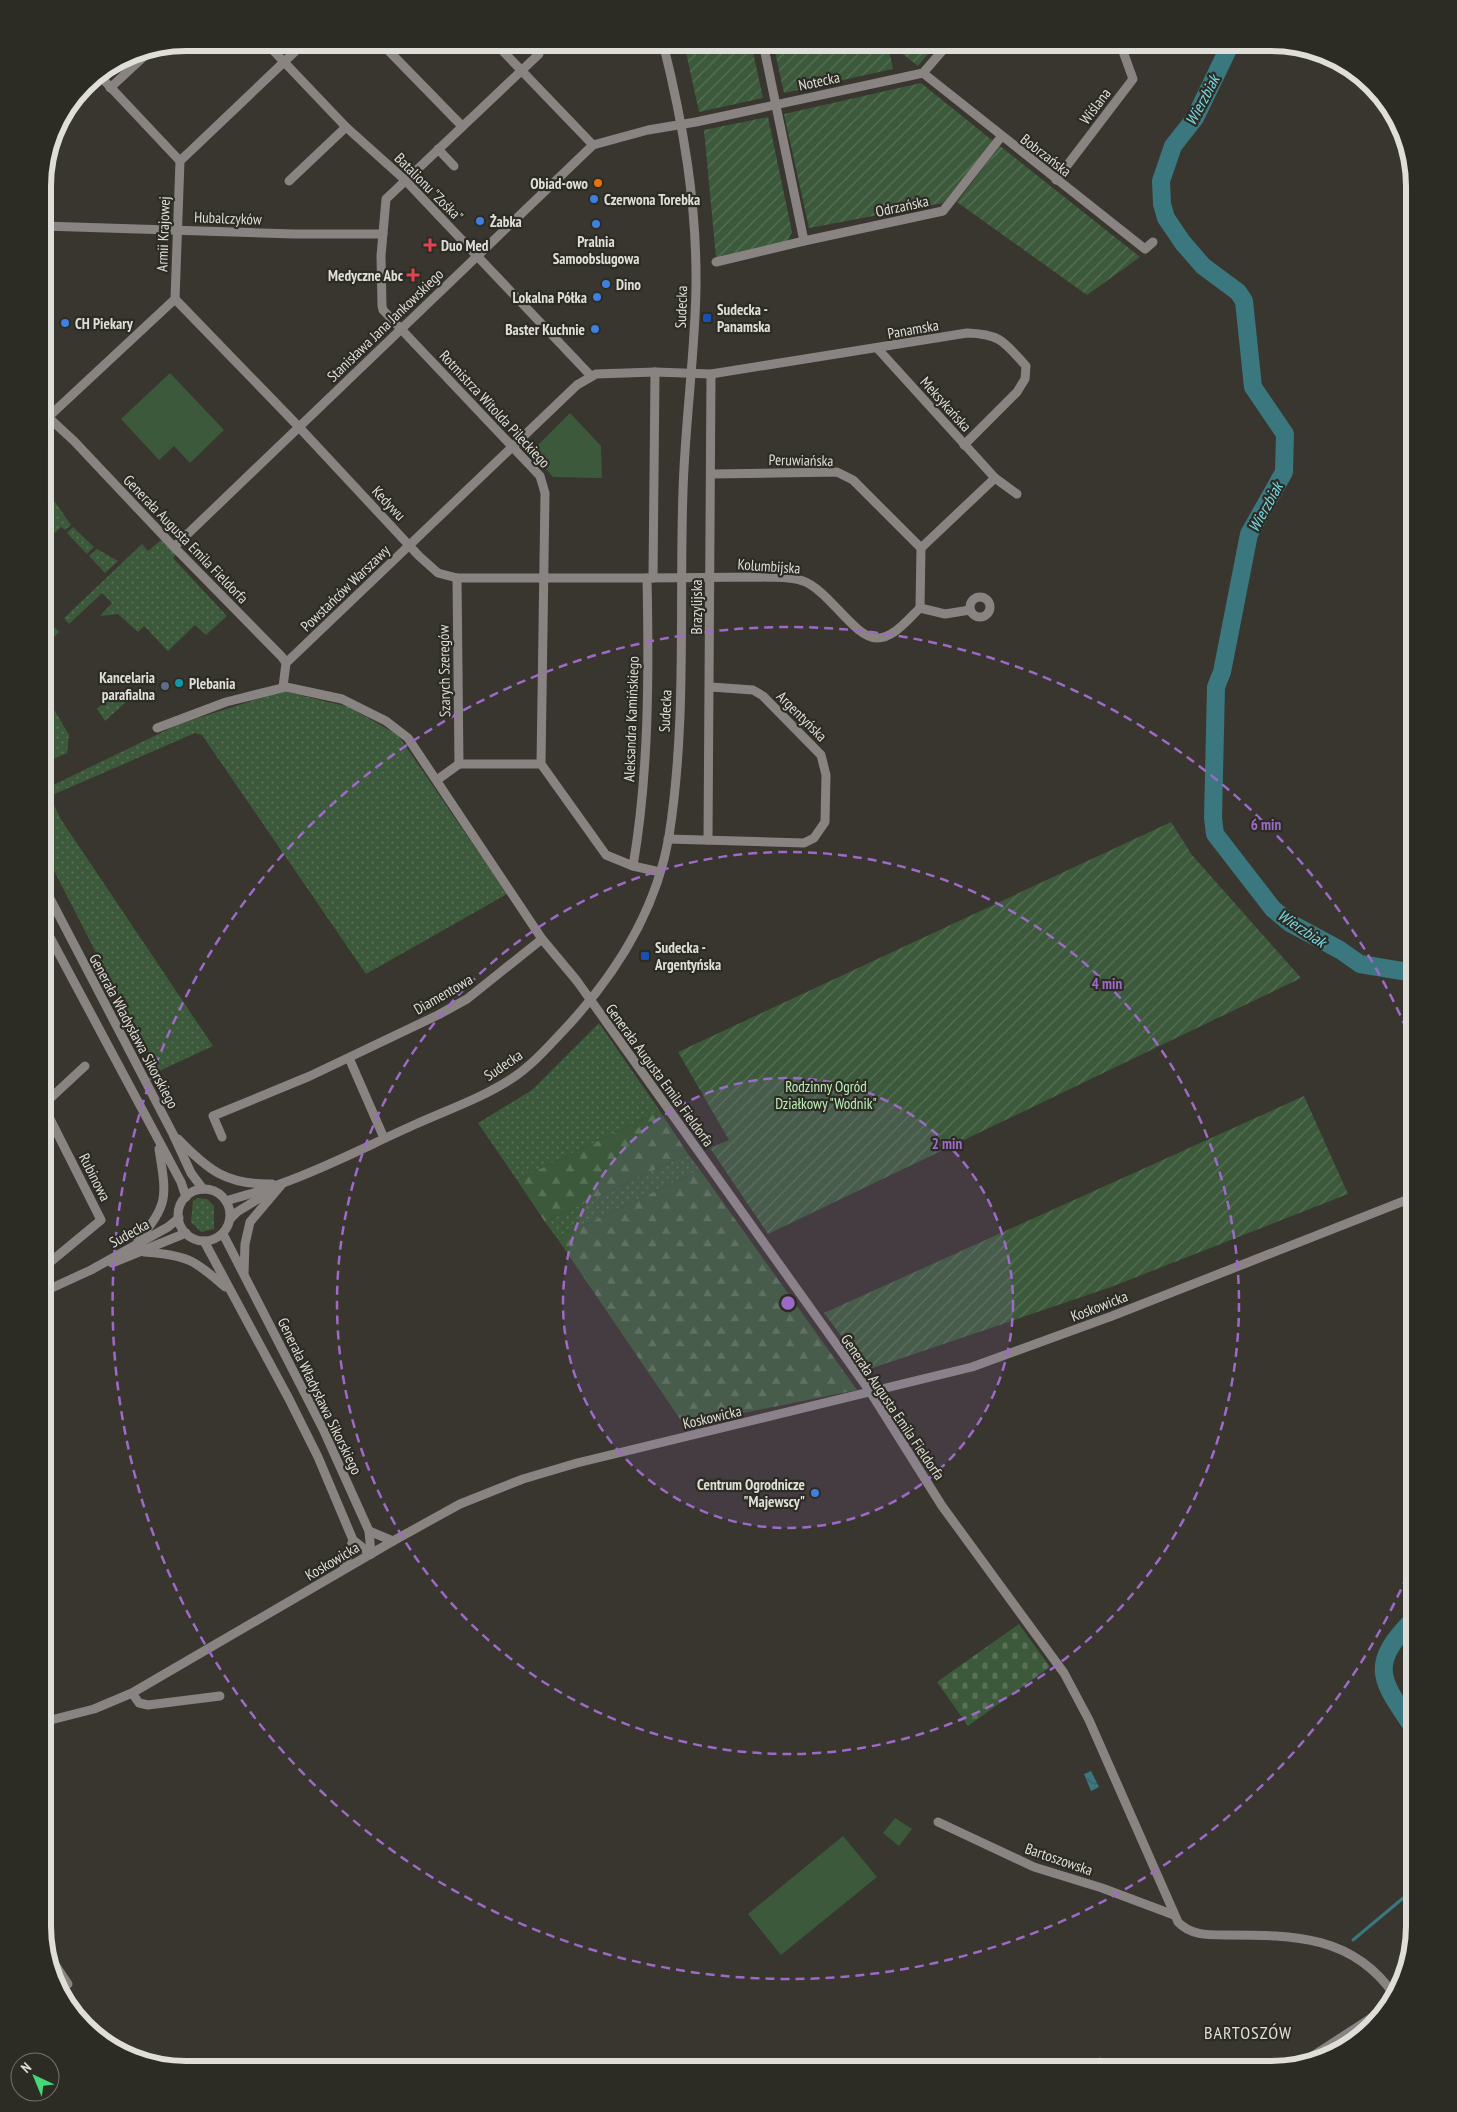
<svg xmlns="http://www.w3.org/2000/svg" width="1457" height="2112" font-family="'PT Sans Narrow',sans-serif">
	<defs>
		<pattern id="grass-dots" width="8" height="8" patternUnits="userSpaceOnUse" patternTransform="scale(1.25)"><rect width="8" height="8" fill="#3c5a3b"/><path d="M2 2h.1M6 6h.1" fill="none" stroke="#587157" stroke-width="1.8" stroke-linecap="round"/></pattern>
		<pattern id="forest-firs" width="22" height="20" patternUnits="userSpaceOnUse" patternTransform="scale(1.25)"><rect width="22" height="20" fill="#3c5a3b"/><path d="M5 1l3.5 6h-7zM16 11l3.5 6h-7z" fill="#587157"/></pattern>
		<pattern id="cemetery-stones" width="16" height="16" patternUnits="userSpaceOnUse" patternTransform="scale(1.25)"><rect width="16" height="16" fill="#3c5a3b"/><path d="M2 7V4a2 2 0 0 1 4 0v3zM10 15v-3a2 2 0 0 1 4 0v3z" fill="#587157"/></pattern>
		<pattern id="garden-furrows" width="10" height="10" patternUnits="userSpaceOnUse" patternTransform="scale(1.25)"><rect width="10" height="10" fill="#3c5a3b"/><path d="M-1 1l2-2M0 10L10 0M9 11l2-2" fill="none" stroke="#587157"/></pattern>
		<pattern id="water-waves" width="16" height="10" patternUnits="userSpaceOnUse" patternTransform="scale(1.25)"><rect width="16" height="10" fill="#3a777f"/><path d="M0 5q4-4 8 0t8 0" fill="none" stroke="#3e5d60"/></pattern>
	</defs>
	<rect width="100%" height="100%" fill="#38362e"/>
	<g fill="url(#grass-dots)">
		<polygon points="48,502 55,502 71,525 65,530 61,527 43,544 43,505"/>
		<polygon points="73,527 94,547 87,554 67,533"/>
		<polygon points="161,540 176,554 173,558 227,616 206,635 195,625 168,651 144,626 138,632 118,614 100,616 112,603 102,593 69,624 64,618 142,544 148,551"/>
		<polygon points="97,549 118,561 105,573 89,556"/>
		<polygon points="43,615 59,632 43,648 43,635 49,629 43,622"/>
		<polygon points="117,690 127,701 105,721 97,709"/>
		<polygon points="43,691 69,735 67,753 50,760 43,760"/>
		<polygon points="283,691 349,707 398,735 507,894 366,974 202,735 195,733 50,796 60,818 213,1046 157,1072 43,849 43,790 179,724"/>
		<polygon points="599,1023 660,1111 517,1180 478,1123 532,1090"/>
		<polygon points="688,1154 700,1170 557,1238 545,1222"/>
		<polygon points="198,1198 207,1199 214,1206 214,1229 201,1232 191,1222 193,1201"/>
	</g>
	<g fill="url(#forest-firs)">
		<polygon points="660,1111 688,1154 545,1222 517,1180"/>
		<polygon points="700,1170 857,1390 684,1425 557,1238"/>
	</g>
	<polygon fill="url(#cemetery-stones)" points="1019,1624 1050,1667 968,1726 937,1682"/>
	<g fill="#3c5a3b">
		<polygon points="170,373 224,430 190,463 174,446 159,460 121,419"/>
		<polygon points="570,413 601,446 602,478 553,477 531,452"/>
		<polygon points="895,1818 912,1829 899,1846 883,1833"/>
		<polygon points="843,1836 877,1877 781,1955 748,1914"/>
	</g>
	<g fill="url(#garden-furrows)">
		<polygon points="684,43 751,43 763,98 699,112"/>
		<polygon points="773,43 937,43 918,66 891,45 889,50 893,69 784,93"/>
		<polygon points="921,83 993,141 943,203 809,228 784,114"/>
		<polygon points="768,117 792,232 786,244 716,258 704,130"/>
		<polygon points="1000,146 1140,257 1087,295 957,202"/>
		<polygon points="1171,822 1192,855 1301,978 768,1234 710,1148 729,1140 678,1052"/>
		<polygon points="1304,1096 1348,1194 1111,1287 867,1370 824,1313"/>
	</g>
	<g fill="url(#water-waves)">
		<polygon points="1091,1771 1099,1787 1091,1791 1084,1774"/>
		<polygon points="1100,2057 1107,2063 1101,2069 1091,2069 1089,2068"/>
	</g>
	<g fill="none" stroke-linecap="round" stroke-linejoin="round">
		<polyline stroke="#3a777f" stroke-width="3" points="1353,1940 1414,1889"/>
		<g stroke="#3a777f" stroke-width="18">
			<polyline points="1231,43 1195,118 1173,146 1161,181 1162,204 1166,218 1183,243 1203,266 1238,292 1244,301 1253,387 1285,434 1284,472 1249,534 1222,672 1216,687 1213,818 1215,834 1273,909 1290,923 1340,950 1360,964 1414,973"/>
			<path d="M1414,1729C1382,1681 1366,1666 1414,1619"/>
		</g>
		<g stroke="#898482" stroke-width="9">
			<polyline points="266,43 346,127 405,180 591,376"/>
			<polyline points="495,43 593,145"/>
			<polyline points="763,43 804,241 943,211 1001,137"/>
			<polyline points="382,44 462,126"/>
			<polyline points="539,54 386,199 381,256 382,306 383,310 540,476 545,493 541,764 606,855 633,866 660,872"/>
			<polyline points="923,73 1145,249 1153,242"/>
			<polyline points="99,75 180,161"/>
			<polyline points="110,88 152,49"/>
			<polyline points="438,149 454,166"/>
			<polyline points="1056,180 1133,79 1120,43"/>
			<polyline points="289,181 346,127"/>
			<polyline points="43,226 295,234 383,234"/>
			<polyline points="716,262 804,241"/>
			<polyline points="175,299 298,426 419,556 438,573 457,578 647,578"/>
			<polyline points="878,349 995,478 921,548"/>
			<polyline points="48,417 74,441 174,547 282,657 286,663 283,687"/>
			<polyline points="43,422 175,299 180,161 304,43"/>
			<polyline points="711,474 837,472 853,480 921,548"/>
			<polyline points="995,478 1017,494"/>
			<polyline points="174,547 593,145 648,130 696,122 923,73 949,43"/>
			<polyline points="457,578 459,764 541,764"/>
			<polyline points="653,578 655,372"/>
			<circle cx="980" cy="607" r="10"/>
			<polyline points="920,608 921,548"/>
			<path d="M286,663L577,385L596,374L655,372L711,374L967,333C1001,334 1004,342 1026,366L1025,379L1017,392L964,445"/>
			<path d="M157,728L226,702L286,687L342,699L386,721L408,738L542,939L577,981L871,1393L942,1506L1064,1673L1089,1720L1178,1922C1190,1935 1207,1935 1224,1935C1292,1935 1353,1934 1395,1996"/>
			<polyline points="437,780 459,764"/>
			<polyline points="668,839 804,843 814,838 825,822 826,775 821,755 763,696 753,690 711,687"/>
			<polyline points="708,840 711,374"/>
			<path d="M633,866C649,773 649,673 647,578C685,578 723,577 761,577C775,578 790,576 803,581C829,590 854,638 877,638C894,638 908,619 920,608L945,614L970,610"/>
			<polyline points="43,885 173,1134 191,1173 203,1189"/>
			<polyline points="43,924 181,1182 186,1197"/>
			<polyline points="349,1058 384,1138"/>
			<polyline points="43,1091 50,1098"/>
			<polyline points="43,1105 85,1066"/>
			<polyline points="222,1137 213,1116 310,1076 438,1015 467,999 542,939"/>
			<path d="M178,1139C208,1170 226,1185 272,1184"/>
			<circle cx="204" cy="1215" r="26"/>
			<path d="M226,1201C244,1195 263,1191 280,1184C326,1168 371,1144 416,1124C447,1110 482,1098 511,1079C531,1066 547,1048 563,1031C615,976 656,912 669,836C687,722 679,605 683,491C685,422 695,355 696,287C697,203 683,123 663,43"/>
			<polyline points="230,1219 237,1212 271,1191"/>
			<polyline points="223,1234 323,1429 369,1531 371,1554"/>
			<path d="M138,1240C170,1205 166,1194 159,1149"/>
			<polyline points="204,1241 289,1399 318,1457 353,1540 371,1554"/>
			<path d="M144,1252C186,1255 194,1259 225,1287"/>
			<polyline points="112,1263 186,1233"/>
			<polyline points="43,1268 101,1220 43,1105"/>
			<polyline points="244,1273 245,1244 250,1222 282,1184"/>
			<polyline points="43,1292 91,1270 168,1227 179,1218"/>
			<polyline points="369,1531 393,1541"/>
			<polyline points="344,1568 353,1540"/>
			<polyline points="132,1693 139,1703 148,1705 220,1696"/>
			<polyline points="43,1722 94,1709 132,1693 393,1541 460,1504 523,1479 577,1463 972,1367 1112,1316 1414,1197"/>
			<polyline points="938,1822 1034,1867 1102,1888 1174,1915"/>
			<polyline points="52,1960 68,1984"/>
			<polyline points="1308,2059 1382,2011"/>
		</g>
	</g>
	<circle cx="788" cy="1303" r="225" fill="#9e6ac8" fill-opacity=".12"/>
	<g fill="none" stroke="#9e6ac8" stroke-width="2.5" stroke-dasharray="9 6">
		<circle cx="788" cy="1303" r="225"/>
		<circle cx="788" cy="1303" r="451"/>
		<path d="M1413 1562A676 676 0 1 1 1413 1044"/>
	</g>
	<circle fill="#e8710a" stroke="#2d2c24" stroke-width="2" cx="598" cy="183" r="5"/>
	<g fill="#3f7fe0" stroke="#2d2c24" stroke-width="2">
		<circle cx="594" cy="199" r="5"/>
		<circle cx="480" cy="221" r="5"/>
		<circle cx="596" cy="224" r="5"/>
		<circle cx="606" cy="284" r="5"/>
		<circle cx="597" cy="297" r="5"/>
		<circle cx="65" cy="323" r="5"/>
		<circle cx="595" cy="329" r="5"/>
		<circle cx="815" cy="1493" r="5"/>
	</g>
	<g fill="#e0444e" stroke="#2d2c24" stroke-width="2">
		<path d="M427.5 237.5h5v5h5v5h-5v5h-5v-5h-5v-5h5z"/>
		<path d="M410.5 267.5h5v5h5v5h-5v5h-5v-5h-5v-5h5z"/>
	</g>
	<g fill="#1a4fb4" stroke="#2d2c24" stroke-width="2">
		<rect x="702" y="313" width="10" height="10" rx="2.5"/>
		<rect x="640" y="951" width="10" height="10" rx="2.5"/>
	</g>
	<circle fill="#0f9aa8" stroke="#2d2c24" stroke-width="2" cx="179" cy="683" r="5"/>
	<circle fill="#5c6f8a" stroke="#2d2c24" stroke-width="2" cx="165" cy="686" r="5"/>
	<g text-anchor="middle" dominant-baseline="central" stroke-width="4.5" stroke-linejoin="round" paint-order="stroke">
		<g font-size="15" fill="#dfded9" stroke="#2d2c24">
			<text transform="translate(819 81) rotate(-12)">Notecka</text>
			<text transform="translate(1095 106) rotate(-53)">Wiślana</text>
			<text transform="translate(1046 155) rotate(38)">Bobrzańska</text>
			<text transform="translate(429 187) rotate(45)">Batalionu "Zośka"</text>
			<text transform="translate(902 206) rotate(-12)">Odrzańska</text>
			<text transform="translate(228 218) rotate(2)">Hubalczyków</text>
			<text transform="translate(163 234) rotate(-88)">Armii Krajowej</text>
			<text transform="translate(681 307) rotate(-88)">Sudecka</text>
			<text transform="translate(385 325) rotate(-44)">Stanisława Jana Jankowskiego</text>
			<text transform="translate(913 329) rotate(-10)">Panamska</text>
			<text transform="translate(946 404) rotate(48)">Meksykańska</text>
			<text transform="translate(495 409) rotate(47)">Rotmistrza Witolda Pileckiego</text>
			<text transform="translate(801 460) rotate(1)">Peruwiańska</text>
			<text transform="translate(389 503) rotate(47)">Kedywu</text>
			<text transform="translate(186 539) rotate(46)">Generała Augusta Emila Fieldorfa</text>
			<text transform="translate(769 566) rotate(4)">Kolumbijska</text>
			<text transform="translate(345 588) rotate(-44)">Powstańców Warszawy</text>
			<text transform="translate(696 607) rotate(-90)">Brazylijska</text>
			<text transform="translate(444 671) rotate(-91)">Szarych Szeregów</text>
			<text transform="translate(665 711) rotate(-87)">Sudecka</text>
			<text transform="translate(802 716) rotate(45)">Argentyńska</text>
			<text transform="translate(631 719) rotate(-88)">Aleksandra Kamińskiego</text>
			<text transform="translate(443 994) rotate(-30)">Diamentowa</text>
			<text transform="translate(134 1031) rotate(62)">Generała Władysława Sikorskiego</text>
			<text transform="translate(503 1065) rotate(-34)">Sudecka</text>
			<text transform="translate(660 1075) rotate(54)">Generała Augusta Emila Fieldorfa</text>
			<text transform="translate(95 1177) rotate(63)">Rubinowa</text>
			<text transform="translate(129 1233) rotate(-29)">Sudecka</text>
			<text transform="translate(1099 1306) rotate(-21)">Koskowicka</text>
			<text transform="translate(320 1396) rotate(64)">Generała Władysława Sikorskiego</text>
			<text transform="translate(893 1407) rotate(56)">Generała Augusta Emila Fieldorfa</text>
			<text transform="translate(712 1417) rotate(-13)">Koskowicka</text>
			<text transform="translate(332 1561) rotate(-31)">Koskowicka</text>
			<text transform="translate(1059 1859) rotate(19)">Bartoszowska</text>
		</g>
		<g font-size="15" font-weight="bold" fill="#dfded9" stroke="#2d2c24" text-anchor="start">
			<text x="588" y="183" text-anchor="end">Obiad-owo</text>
			<text x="604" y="199">Czerwona Torebka</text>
			<text x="490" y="221">Żabka</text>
			<text x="596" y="241" text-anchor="middle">Pralnia<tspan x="596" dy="17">Samoobslugowa</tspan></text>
			<text x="441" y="245">Duo Med</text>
			<text x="403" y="275" text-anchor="end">Medyczne Abc</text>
			<text x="616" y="284">Dino</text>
			<text x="587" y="297" text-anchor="end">Lokalna Półka</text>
			<text x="717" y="309">Sudecka -<tspan x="717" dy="17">Panamska</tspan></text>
			<text x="75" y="323">CH Piekary</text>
			<text x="585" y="329" text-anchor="end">Baster Kuchnie</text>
			<text x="155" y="677" text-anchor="end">Kancelaria<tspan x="155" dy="17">parafialna</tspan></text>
			<text x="189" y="683">Plebania</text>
			<text x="655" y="947">Sudecka -<tspan x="655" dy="17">Argentyńska</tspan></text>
			<text x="805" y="1484" text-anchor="end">Centrum Ogrodnicze<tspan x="805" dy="17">"Majewscy"</tspan></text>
		</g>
		<g font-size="15" fill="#bcf2b9" stroke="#2d2c24">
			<text x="826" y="1086">Rodzinny Ogród<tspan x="826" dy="17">Działkowy "Wodnik"</tspan></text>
		</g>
		<g font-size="16" font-style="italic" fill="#77d9e6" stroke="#2d2c24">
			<text transform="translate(1202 100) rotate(-62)">Wierzbiak</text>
			<text transform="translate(1265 507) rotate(-61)">Wierzbiak</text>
			<text transform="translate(1302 928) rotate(34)">Wierzbiak</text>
		</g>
		<g font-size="18" letter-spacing="1" fill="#dfded9" stroke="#2d2c24">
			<text x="1248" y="2032">BARTOSZÓW</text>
		</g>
	</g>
	<path d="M0 0H1457V2112H0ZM186 51H1271A135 135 0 0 1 1406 186V1926A135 135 0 0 1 1271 2061H186A135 135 0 0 1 51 1926V186A135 135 0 0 1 186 51Z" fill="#2d2c24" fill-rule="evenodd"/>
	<path fill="none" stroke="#dfded9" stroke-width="6" d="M186 51H1271A135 135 0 0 1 1406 186V1926A135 135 0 0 1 1271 2061H186A135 135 0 0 1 51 1926V186A135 135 0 0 1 186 51Z"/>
	<circle cx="788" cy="1303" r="8" fill="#9e6ac8" stroke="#2d2c24" stroke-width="2.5"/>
	<g font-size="15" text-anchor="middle" font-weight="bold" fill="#9e6ac8" stroke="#2d2c24" stroke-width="4.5" stroke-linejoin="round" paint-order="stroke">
		<text x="1266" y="830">6 min</text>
		<text x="1107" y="989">4 min</text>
		<text x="947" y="1149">2 min</text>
	</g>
	<g transform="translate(35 2077) rotate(316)"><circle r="24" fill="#2d2c24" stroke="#74736c"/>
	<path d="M0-4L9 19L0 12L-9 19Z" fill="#46d779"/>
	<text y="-8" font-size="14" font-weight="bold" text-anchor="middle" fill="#dfded9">N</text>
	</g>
</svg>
